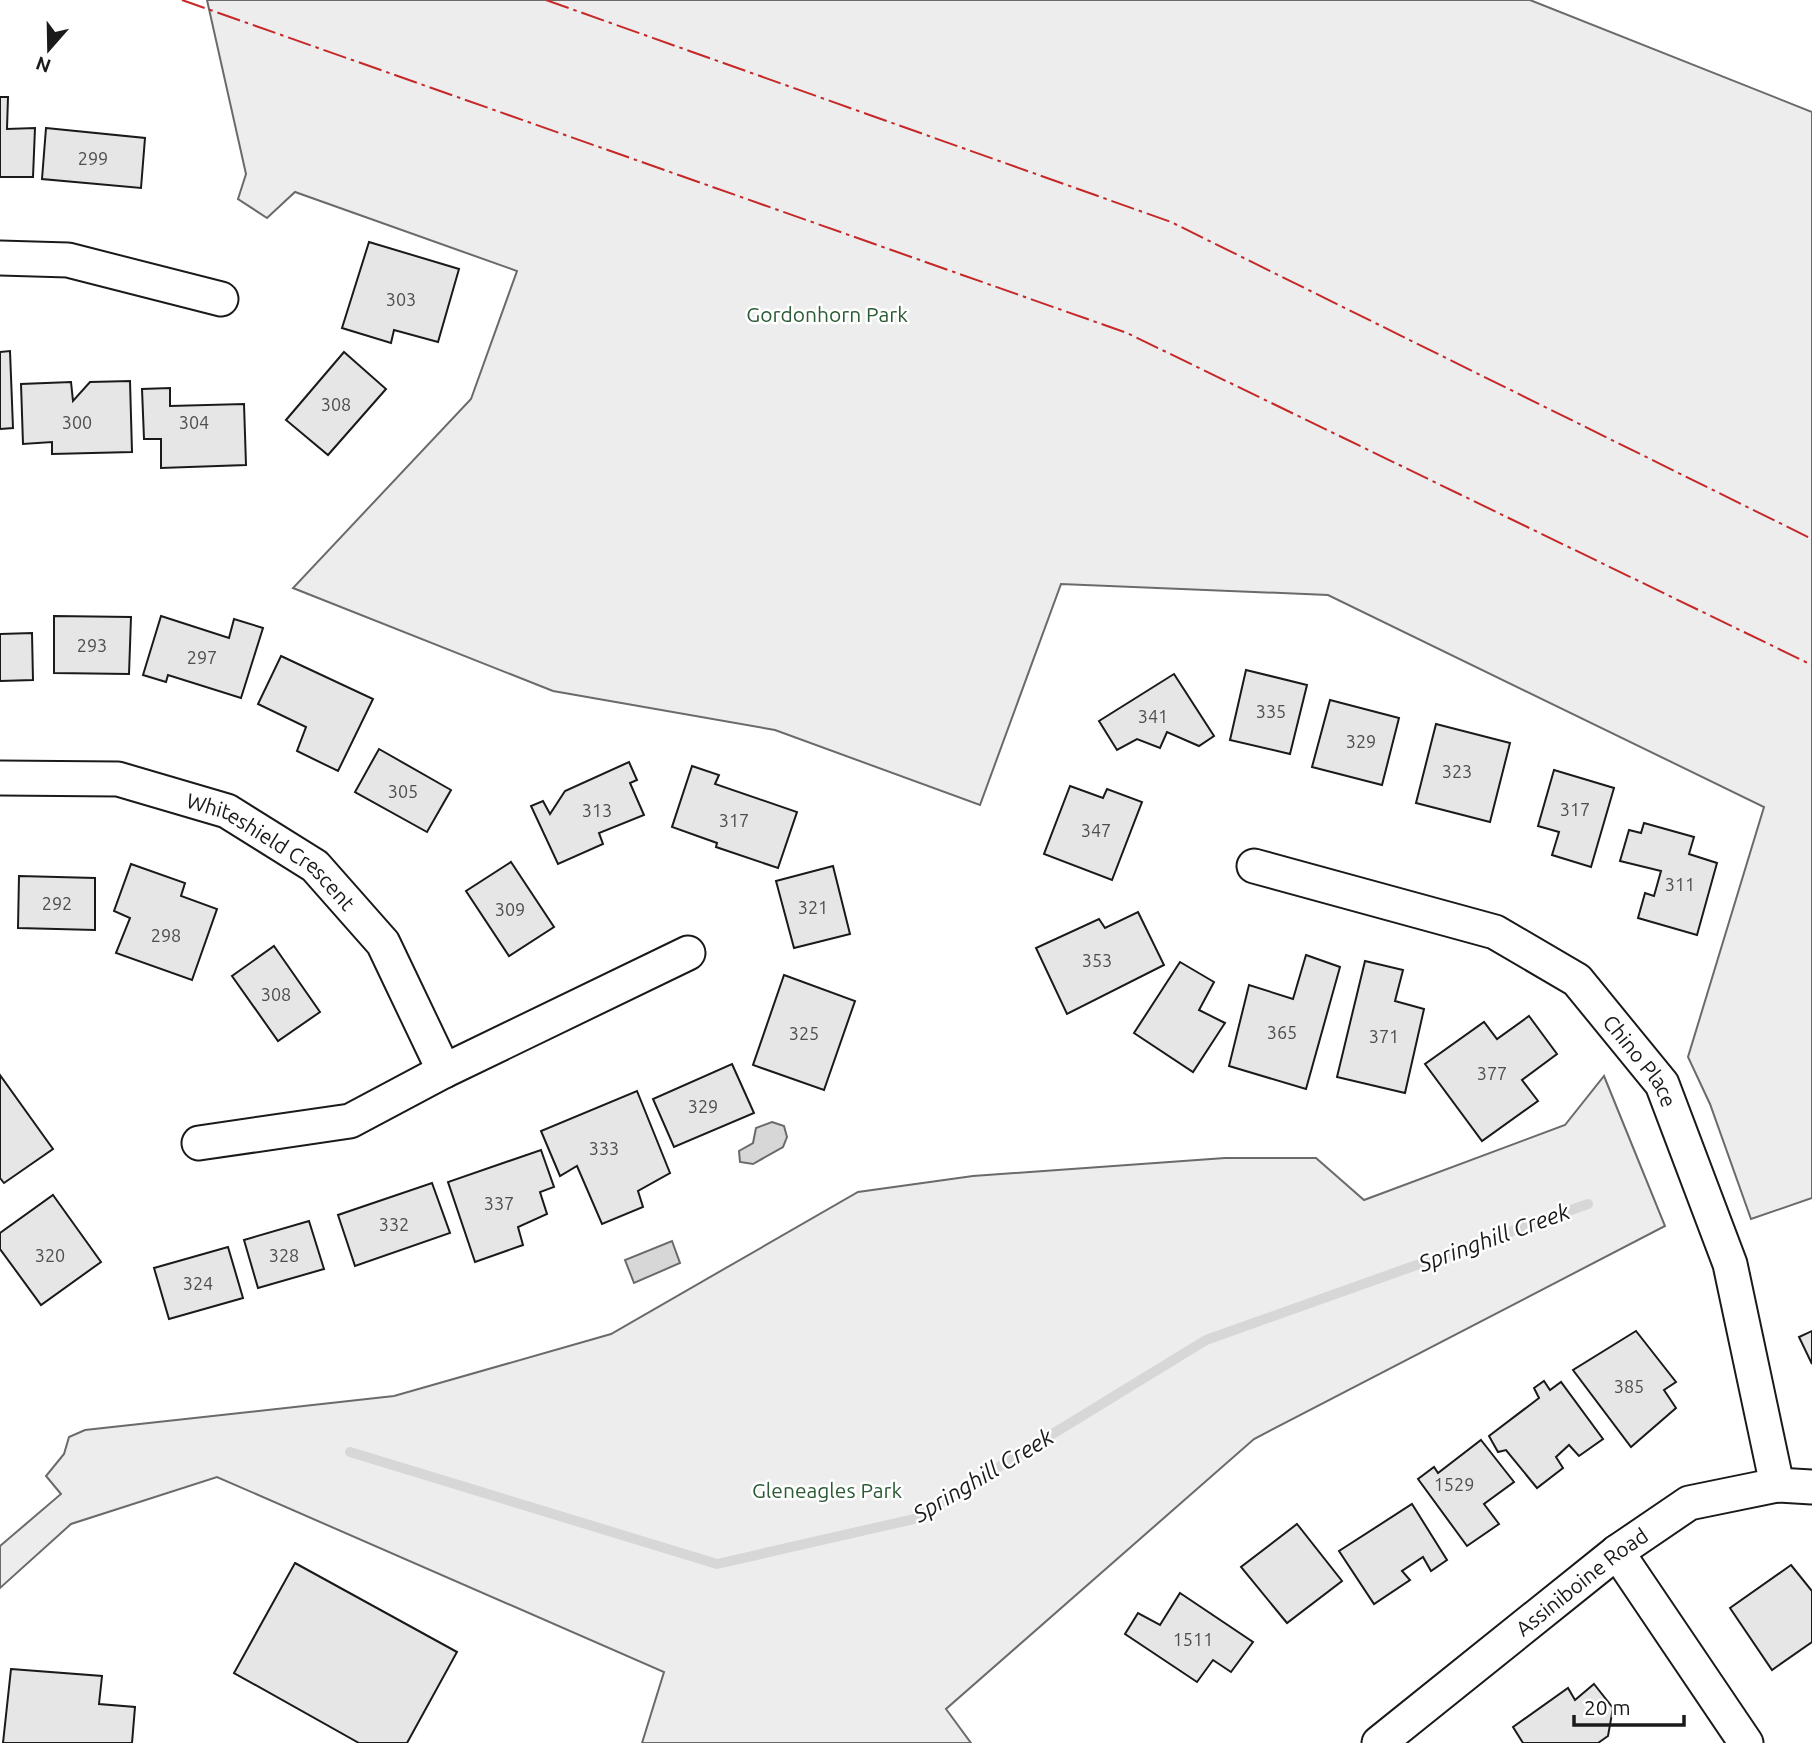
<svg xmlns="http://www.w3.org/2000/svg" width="1812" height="1743" font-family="Ubuntu,sans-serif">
	<rect width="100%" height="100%" fill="#fff"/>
	<g fill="#ededed" stroke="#6a6a6a" stroke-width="2">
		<polygon points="207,0 1530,0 1812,112 1812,1198 1751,1219 1710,1104 1688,1057 1764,807 1328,595 1061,584 980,805 775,730 553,691 293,588 471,399 517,271 295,192 267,218 238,199 246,174"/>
		<polygon points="1604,1076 1665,1226 1254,1439 946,1709 971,1743 642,1743 664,1672 217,1477 71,1524 0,1588 0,1546 61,1494 46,1476 64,1454 69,1437 85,1430 394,1396 611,1334 858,1192 973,1176 1225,1158 1316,1158 1364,1200 1565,1125"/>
	</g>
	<g fill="#d7d7d7" stroke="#6a6a6a" stroke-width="2">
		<polygon points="772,1122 784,1126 787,1137 783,1147 753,1164 740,1162 739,1151 753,1143 756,1128"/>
		<polygon points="672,1241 680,1263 634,1283 625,1260"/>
	</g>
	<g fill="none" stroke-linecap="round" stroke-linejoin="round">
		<polyline stroke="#d7d7d7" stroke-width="10" points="350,1452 717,1564 914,1519 1206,1340 1588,1204"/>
	</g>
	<g fill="#e6e6e6" stroke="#1a1a1a" stroke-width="2">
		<polygon points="0,97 8,97 7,129 35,128 33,177 0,177"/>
		<polygon points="46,128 145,138 141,188 42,179"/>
		<polygon points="369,242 459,269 438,342 394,330 391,343 342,328"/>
		<polygon points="10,351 13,428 0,429 0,352"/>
		<polygon points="344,352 386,389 328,455 286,420"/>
		<polygon points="130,381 132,452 52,454 52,442 23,444 21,384 71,382 73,401 90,382"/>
		<polygon points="170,388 170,406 244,404 246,465 161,468 161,439 144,439 142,389"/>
		<polygon points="54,616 131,617 129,674 54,673"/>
		<polygon points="161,616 229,638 234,619 263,628 241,698 168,675 166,682 143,675"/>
		<polygon points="32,633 33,680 0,681 0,634"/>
		<polygon points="281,656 373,699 338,771 297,751 306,727 258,704"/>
		<polygon points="1246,670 1307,685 1290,754 1230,740"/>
		<polygon points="1174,674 1214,736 1199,746 1167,732 1160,748 1137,739 1117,750 1099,721"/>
		<polygon points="1330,700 1399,718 1382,785 1312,767"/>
		<polygon points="1436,724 1510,743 1490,822 1416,803"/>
		<polygon points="379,749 451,790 427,832 355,792"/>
		<polygon points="629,762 637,780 630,783 644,815 599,833 603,844 558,864 531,806 543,801 550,814 565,791"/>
		<polygon points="692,766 719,775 715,784 797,812 778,868 716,847 717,843 672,827"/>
		<polygon points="1554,770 1614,788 1591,867 1552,855 1559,832 1538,826"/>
		<polygon points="1070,786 1103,798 1107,789 1142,802 1112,880 1044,854"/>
		<polygon points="1644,823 1694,837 1689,854 1717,863 1697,935 1638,918 1645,893 1654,896 1661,871 1620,861 1629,830 1641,833"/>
		<polygon points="511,862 554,927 509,956 466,891"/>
		<polygon points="131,864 185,883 181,896 217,909 192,980 116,953 130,918 114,911"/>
		<polygon points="833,866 850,934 794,948 776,881"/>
		<polygon points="19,876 95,878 95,930 18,928"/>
		<polygon points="1138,912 1164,965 1067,1014 1036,948 1099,919 1105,928"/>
		<polygon points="274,946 320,1012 278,1041 232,976"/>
		<polygon points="1306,955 1340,967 1306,1089 1229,1066 1249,985 1293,999"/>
		<polygon points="1365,961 1403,970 1395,1001 1424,1009 1405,1093 1337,1077"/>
		<polygon points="1180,962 1214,982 1199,1010 1225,1023 1193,1072 1134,1033"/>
		<polygon points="784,975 855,1001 824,1090 753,1065"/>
		<polygon points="1529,1016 1557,1054 1522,1080 1538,1101 1482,1141 1425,1064 1484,1022 1497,1039"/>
		<polygon points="732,1064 754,1113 674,1147 653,1099"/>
		<polygon points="0,1075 53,1149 4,1183 0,1178"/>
		<polygon points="637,1091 670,1173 638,1191 643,1207 602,1224 577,1166 560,1176 541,1131"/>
		<polygon points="541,1150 554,1187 540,1192 547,1214 518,1227 523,1245 475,1262 448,1182"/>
		<polygon points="432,1183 450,1233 355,1266 338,1215"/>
		<polygon points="53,1195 101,1262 41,1305 0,1249 0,1233"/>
		<polygon points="309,1221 324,1269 258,1288 244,1240"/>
		<polygon points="228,1247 243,1298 169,1319 154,1268"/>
		<polygon points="1636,1331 1676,1382 1664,1390 1676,1408 1631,1447 1573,1370"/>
		<polygon points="1812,1331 1812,1364 1799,1337"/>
		<polygon points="1544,1381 1550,1390 1561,1382 1603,1439 1579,1456 1569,1445 1556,1457 1563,1468 1537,1488 1506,1450 1498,1452 1489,1436 1539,1398 1534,1388"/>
		<polygon points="1481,1440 1514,1482 1484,1504 1499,1524 1467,1546 1418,1479 1434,1467 1438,1473"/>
		<polygon points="1412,1504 1447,1560 1431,1571 1423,1557 1402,1571 1410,1580 1374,1604 1339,1551"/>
		<polygon points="1297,1524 1342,1581 1287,1623 1241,1567"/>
		<polygon points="295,1563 457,1652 407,1743 359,1743 234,1673"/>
		<polygon points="1791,1565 1812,1591 1812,1642 1772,1670 1730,1608"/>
		<polygon points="1180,1593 1253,1642 1231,1672 1213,1660 1197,1682 1125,1634 1138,1613 1160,1625"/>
		<polygon points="11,1669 102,1676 99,1704 135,1707 132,1743 3,1743"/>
		<polygon points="1594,1684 1613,1708 1608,1736 1598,1743 1523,1743 1513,1727 1568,1688 1575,1700"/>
	</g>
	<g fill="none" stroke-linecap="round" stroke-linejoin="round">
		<defs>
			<g id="minor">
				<polyline points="0,258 68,260 221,299"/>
				<path id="s1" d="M0,778L118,779L227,811L315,866L383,943L444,1071"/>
				<path id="s2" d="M1254,866L1495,932L1577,980L1662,1084L1730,1264L1777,1485"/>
				<polyline points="199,1143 350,1121 444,1071 688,953"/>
				<polyline points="1617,1552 1746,1743"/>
				<path id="s3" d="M1379,1743L1617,1552L1689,1503L1777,1485L1812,1487"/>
			</g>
		</defs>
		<use href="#minor" stroke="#1a1a1a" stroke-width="37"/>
		<use href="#minor" stroke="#fff" stroke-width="33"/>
		<g stroke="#c62828" stroke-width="2" stroke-dasharray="24 5 3.5 5" stroke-linecap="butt">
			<polyline points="182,0 1127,333 1812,665"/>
			<polyline points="546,0 1171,222 1812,539"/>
		</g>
	</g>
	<g text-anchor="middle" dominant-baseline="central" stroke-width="5" stroke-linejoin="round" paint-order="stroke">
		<g font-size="18" fill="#4d4d4d">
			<text x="93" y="158">299</text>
			<text x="401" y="299">303</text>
			<text x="336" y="404">308</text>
			<text x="77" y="422">300</text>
			<text x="194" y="422">304</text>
			<text x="92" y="645">293</text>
			<text x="202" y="657">297</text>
			<text x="1271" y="711">335</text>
			<text x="1153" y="716">341</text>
			<text x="1361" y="741">329</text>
			<text x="1457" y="771">323</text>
			<text x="403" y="791">305</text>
			<text x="1575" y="809">317</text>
			<text x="597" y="810">313</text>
			<text x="734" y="820">317</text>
			<text x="1096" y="830">347</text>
			<text x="1680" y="884">311</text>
			<text x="57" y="903">292</text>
			<text x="813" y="907">321</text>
			<text x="510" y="909">309</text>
			<text x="166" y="935">298</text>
			<text x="1097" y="960">353</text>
			<text x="276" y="994">308</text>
			<text x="1282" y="1032">365</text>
			<text x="804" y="1033">325</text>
			<text x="1384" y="1036">371</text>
			<text x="1492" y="1073">377</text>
			<text x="703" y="1106">329</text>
			<text x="604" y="1148">333</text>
			<text x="499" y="1203">337</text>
			<text x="394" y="1224">332</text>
			<text x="50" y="1255">320</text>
			<text x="284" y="1255">328</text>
			<text x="198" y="1283">324</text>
			<text x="1629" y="1386">385</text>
			<text x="1454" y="1484">1529</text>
			<text x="1193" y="1639">1511</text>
		</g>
		<g font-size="21" fill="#2b5a34" stroke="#fff">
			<text x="827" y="314">Gordonhorn Park</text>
			<text x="827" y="1490">Gleneagles Park</text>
		</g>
		<g font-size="21" fill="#1a1a1a" stroke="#fff">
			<text stroke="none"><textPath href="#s1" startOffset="290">Whiteshield Crescent</textPath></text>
			<text stroke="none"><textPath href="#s2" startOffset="448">Chino Place</textPath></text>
			<text stroke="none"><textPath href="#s3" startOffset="259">Assiniboine Road</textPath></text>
		</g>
		<g font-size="23" font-style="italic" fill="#1a1a1a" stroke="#fff">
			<text transform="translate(1494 1237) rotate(-20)">Springhill Creek</text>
			<text transform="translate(983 1475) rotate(-31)">Springhill Creek</text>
		</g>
	</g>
	<g transform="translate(49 49) rotate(200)" stroke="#ffffff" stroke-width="5" paint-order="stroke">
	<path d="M0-5L12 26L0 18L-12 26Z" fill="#1a1a1a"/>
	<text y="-10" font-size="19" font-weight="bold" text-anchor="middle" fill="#1a1a1a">N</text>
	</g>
	<path d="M1574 1715v10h110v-10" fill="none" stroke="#1a1a1a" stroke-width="3.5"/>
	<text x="1584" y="1715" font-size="21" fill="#1a1a1a" stroke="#ffffff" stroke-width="5" paint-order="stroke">20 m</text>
</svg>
